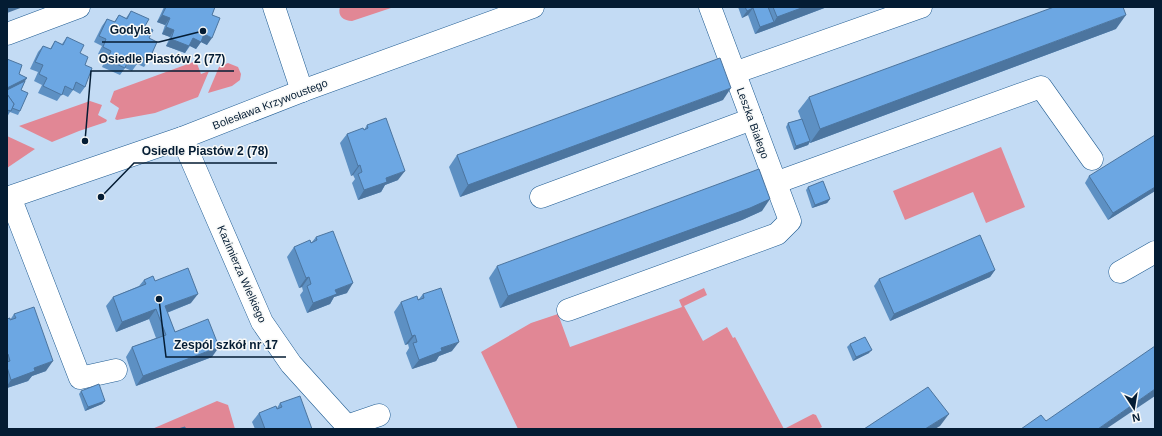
<svg xmlns="http://www.w3.org/2000/svg" width="1162" height="436" font-family="Helvetica,sans-serif">
	<rect width="100%" height="100%" fill="#c3dbf4"/>
	<g fill="#e18795">
		<path d="M340,7H394L352,21C344,21 337,16 340,7Z"/>
		<polygon points="196,61 201,74 209,71 198,97 155,113 117,120 115,119 119,108 110,102 114,91"/>
		<polygon points="228,63 238,67 241,74 240,80 232,86 208,93 219,67"/>
		<polygon points="90,101 102,105 98,115 107,120 106,122 79,131 52,142 19,126"/>
		<polygon points="7,136 35,149 7,168"/>
		<polygon points="1001,147 1025,207 986,223 973,192 905,220 893,191"/>
		<polygon points="704,288 707,295 684,306 703,341 727,327 733,338 735,337 784,429 518,429 481,352 531,323 558,314 570,347 682,307 679,300"/>
		<polygon points="217,401 228,405 235,429 152,429"/>
		<polygon points="813,414 816,415 822,427 818,429 784,429"/>
	</g>
	<g fill="none" stroke-linecap="round" stroke-linejoin="round">
		<defs>
			<g id="minor">
				<polyline points="274,7 302,91"/>
				<polyline points="7,34 79,7"/>
				<polyline points="734,73 921,7"/>
				<polyline points="182,138 262,322 291,364 347,426 379,415"/>
				<polyline points="775,183 1041,87 1092,159"/>
				<polyline points="10,197 80,378 116,370"/>
				<polyline points="541,197 752,119"/>
				<polyline points="7,198 182,138 302,91 533,7"/>
				<polyline points="1120,272 1155,252"/>
				<polyline points="568,310 777,234 790,221 710,7"/>
			</g>
		</defs>
		<use href="#minor" stroke="#205c92" stroke-width="23"/>
		<use href="#minor" stroke="#fff" stroke-width="22"/>
	</g>
	<g fill="#5d90c3">
		<polygon points="164,7 215,7 212,15 207,45 201,42 196,49 190,46 185,53 166,46 170,37 162,34 165,25 157,22"/>
		<polygon points="738,7 827,7 755,34 748,15 742,18"/>
		<polygon points="131,11 145,26 149,38 149,60 144,67 137,64 132,71 125,68 120,75 102,67 106,58 98,54 102,46 94,42 102,26 107,19 114,22 119,15 126,18"/>
		<polygon points="1116,29 810,143 810,142 808,145 794,150 786,127 788,123 801,119 798,111 809,97"/>
		<polygon points="67,37 80,53 85,65 85,87 80,94 73,90 68,97 62,94 57,101 38,93 42,85 34,81 38,72 30,69 38,52 43,46 50,49 55,41 62,44"/>
		<polygon points="7,59 19,74 27,78 25,81 21,90 20,111 18,115 10,112 7,117"/>
		<polygon points="723,100 460,197 449,167 457,155"/>
		<polygon points="367,125 398,180 385,185 381,192 358,200 352,183 355,179 353,175 351,176 340,143 347,134 364,130"/>
		<polygon points="1089,176 1155,191 1108,220 1085,183"/>
		<polygon points="808,187 830,199 827,203 812,208 806,190"/>
		<polygon points="762,211 742,220 500,308 489,278 497,266"/>
		<polygon points="316,237 347,293 334,297 330,304 307,313 300,295 303,291 302,287 299,288 287,257 294,247 312,242"/>
		<polygon points="995,270 990,277 890,321 874,286 879,279"/>
		<polygon points="144,280 155,281 191,303 167,313 175,332 212,357 136,386 126,357 132,347 156,338 149,319 116,332 106,306 113,297 139,286"/>
		<polygon points="423,294 452,351 439,356 436,361 412,369 406,353 409,348 408,344 405,345 394,312 401,302 419,299"/>
		<polygon points="14,314 46,371 32,376 28,381 7,388 7,319 10,320"/>
		<polygon points="850,344 869,353 853,361 847,347"/>
		<polygon points="81,391 105,401 102,404 85,411 79,394"/>
		<polygon points="280,403 312,429 255,429 252,422 259,413 277,408"/>
	</g>
	<g fill="#4c759f">
		<polygon points="7,7 23,7 7,13"/>
		<polygon points="804,7 827,7 755,34 760,27 774,22 777,17"/>
		<polygon points="753,8 748,15 742,18 747,11"/>
		<polygon points="162,15 170,18 165,25 157,22"/>
		<polygon points="1126,15 1116,29 810,143 820,129"/>
		<polygon points="166,27 174,30 170,37 162,34"/>
		<polygon points="204,34 212,38 207,45 201,42 196,49 188,45 193,38"/>
		<polygon points="171,39 189,46 185,53 166,46"/>
		<polygon points="27,78 22,85 7,92 7,88"/>
		<polygon points="731,88 723,100 460,197 468,185"/>
		<polygon points="810,141 808,145 794,150 796,146"/>
		<polygon points="360,165 353,175 351,176 358,166"/>
		<polygon points="405,171 398,180 385,185 381,192 358,200 364,190 386,178"/>
		<polygon points="1155,187 1155,191 1108,220 1113,213"/>
		<polygon points="770,199 762,211 742,220 500,308 508,296"/>
		<polygon points="830,199 827,203 812,208 815,205"/>
		<polygon points="995,270 990,277 890,321 894,314"/>
		<polygon points="309,277 302,287 299,288 306,278"/>
		<polygon points="353,283 347,293 334,297 330,304 307,313 313,303 335,290"/>
		<polygon points="198,294 191,303 158,316 165,306"/>
		<polygon points="156,309 149,319 116,332 122,322"/>
		<polygon points="415,335 408,344 405,345 412,336"/>
		<polygon points="459,342 452,351 439,356 436,361 412,369 419,360 441,348"/>
		<polygon points="219,347 212,357 136,386 143,376"/>
		<polygon points="872,350 869,353 853,361 856,357"/>
		<polygon points="53,361 46,371 32,376 28,381 7,388 7,386 11,380 34,368"/>
		<polygon points="1155,389 1155,396 1106,429 1098,429"/>
		<polygon points="105,401 102,404 85,411 88,407"/>
		<polygon points="949,414 940,426 935,429 925,429"/>
	</g>
	<g fill="#6ca7e3" stroke="#4c759f">
		<polygon points="166,7 215,7 212,15 220,18 212,38 204,34 201,42 193,38 189,46 171,39 174,30 166,27 170,18 162,15"/>
		<polygon points="745,7 768,7 774,22 760,27 753,8 747,11"/>
		<polygon points="773,7 804,7 777,17"/>
		<polygon points="1054,7 1123,7 1126,15 820,129 809,97"/>
		<polygon points="131,11 149,19 145,26 153,30 149,38 157,42 149,60 141,56 137,64 128,60 125,68 107,60 111,51 103,47 106,39 99,36 107,19 115,22 119,15 127,19"/>
		<polygon points="67,37 84,45 80,53 88,57 85,65 92,68 85,87 76,82 73,90 65,86 62,95 43,86 47,78 39,74 43,65 35,62 43,46 51,49 55,41 63,45"/>
		<polygon points="720,58 731,88 468,185 457,155"/>
		<polygon points="7,59 22,65 19,74 27,78 7,88"/>
		<polygon points="25,81 21,90 28,93 20,111 12,108 14,104 7,94 7,90"/>
		<polygon points="7,94 14,104 11,111 7,110"/>
		<polygon points="386,118 405,171 386,178 387,182 364,190 358,174 362,172 360,165 358,166 347,134 363,128 364,130 368,128 367,125"/>
		<polygon points="802,119 810,141 796,146 788,123"/>
		<polygon points="1155,135 1155,187 1113,213 1089,176"/>
		<polygon points="759,169 770,199 750,208 508,296 497,266"/>
		<polygon points="823,181 830,199 815,205 808,187"/>
		<polygon points="333,231 353,283 335,290 337,294 313,303 307,286 311,284 309,277 306,278 294,247 310,240 311,243 317,240 316,237"/>
		<polygon points="980,235 995,270 894,314 879,279"/>
		<polygon points="188,268 198,294 165,306 175,332 208,319 219,347 143,376 132,347 166,335 156,309 122,322 113,297 146,284 144,280 153,276 155,281"/>
		<polygon points="441,288 459,342 441,348 442,351 419,360 413,343 417,342 415,335 412,336 401,302 417,296 418,300 424,298 423,294"/>
		<polygon points="34,307 53,361 34,368 35,371 11,380 7,367 7,362 10,361 8,354 7,355 7,319 10,318 10,320 16,318 14,314"/>
		<polygon points="865,337 872,350 856,357 850,344"/>
		<polygon points="1155,346 1155,389 1098,429 1021,429 1041,415 1046,421"/>
		<polygon points="99,384 105,401 88,407 81,391"/>
		<polygon points="928,387 949,414 925,429 864,429"/>
		<polygon points="300,396 312,429 265,429 259,413 276,406 277,409 282,407 280,403"/>
		<polygon points="185,427 185,429 178,429"/>
	</g>
	<g text-anchor="middle" dominant-baseline="central" stroke-width="3" stroke-linejoin="round" paint-order="stroke">
		<g font-size="11" fill="#041c33" stroke="#f8f9f8">
			<text transform="translate(270 104) rotate(-21)">Bolesława Krzywoustego</text>
			<text transform="translate(753 123) rotate(70)">Leszka Białego</text>
			<text transform="translate(242 274) rotate(66)">Kazimierza Wielkiego</text>
		</g>
	</g>
	<path fill="none" stroke="#041c33" stroke-width="1.5" d="M203 31L159 42H102M85 141L91 71H234M101 197L134 163H277M159 299L166 357H286"/>
	<g fill="#041c33" stroke="#f8f9f8" stroke-width="1.5">
		<circle cx="203" cy="31" r="4"/>
		<circle cx="85" cy="141" r="4"/>
		<circle cx="101" cy="197" r="4"/>
		<circle cx="159" cy="299" r="4"/>
	</g>
	<g font-size="12" text-anchor="middle" font-weight="bold" fill="#041c33" stroke="#f8f9f8" stroke-width="3" stroke-linejoin="round" paint-order="stroke">
		<text x="130" y="34">Godyla</text>
		<text x="162" y="63">Osiedle Piastów 2 (77)</text>
		<text x="205" y="155">Osiedle Piastów 2 (78)</text>
		<text x="226" y="349">Zespól szkół nr 17</text>
	</g>
	<rect width="1162" height="436" fill="none" stroke="#041c33" stroke-width="16"/>
	<g transform="translate(1134 408) rotate(168)" stroke="#f8f9f8" stroke-width="3" paint-order="stroke">
	<path d="M0-3L7 15L0 10L-7 15Z" fill="#041c33"/>
	<text y="-6" font-size="11" font-weight="bold" text-anchor="middle" fill="#041c33">N</text>
	</g>
</svg>
